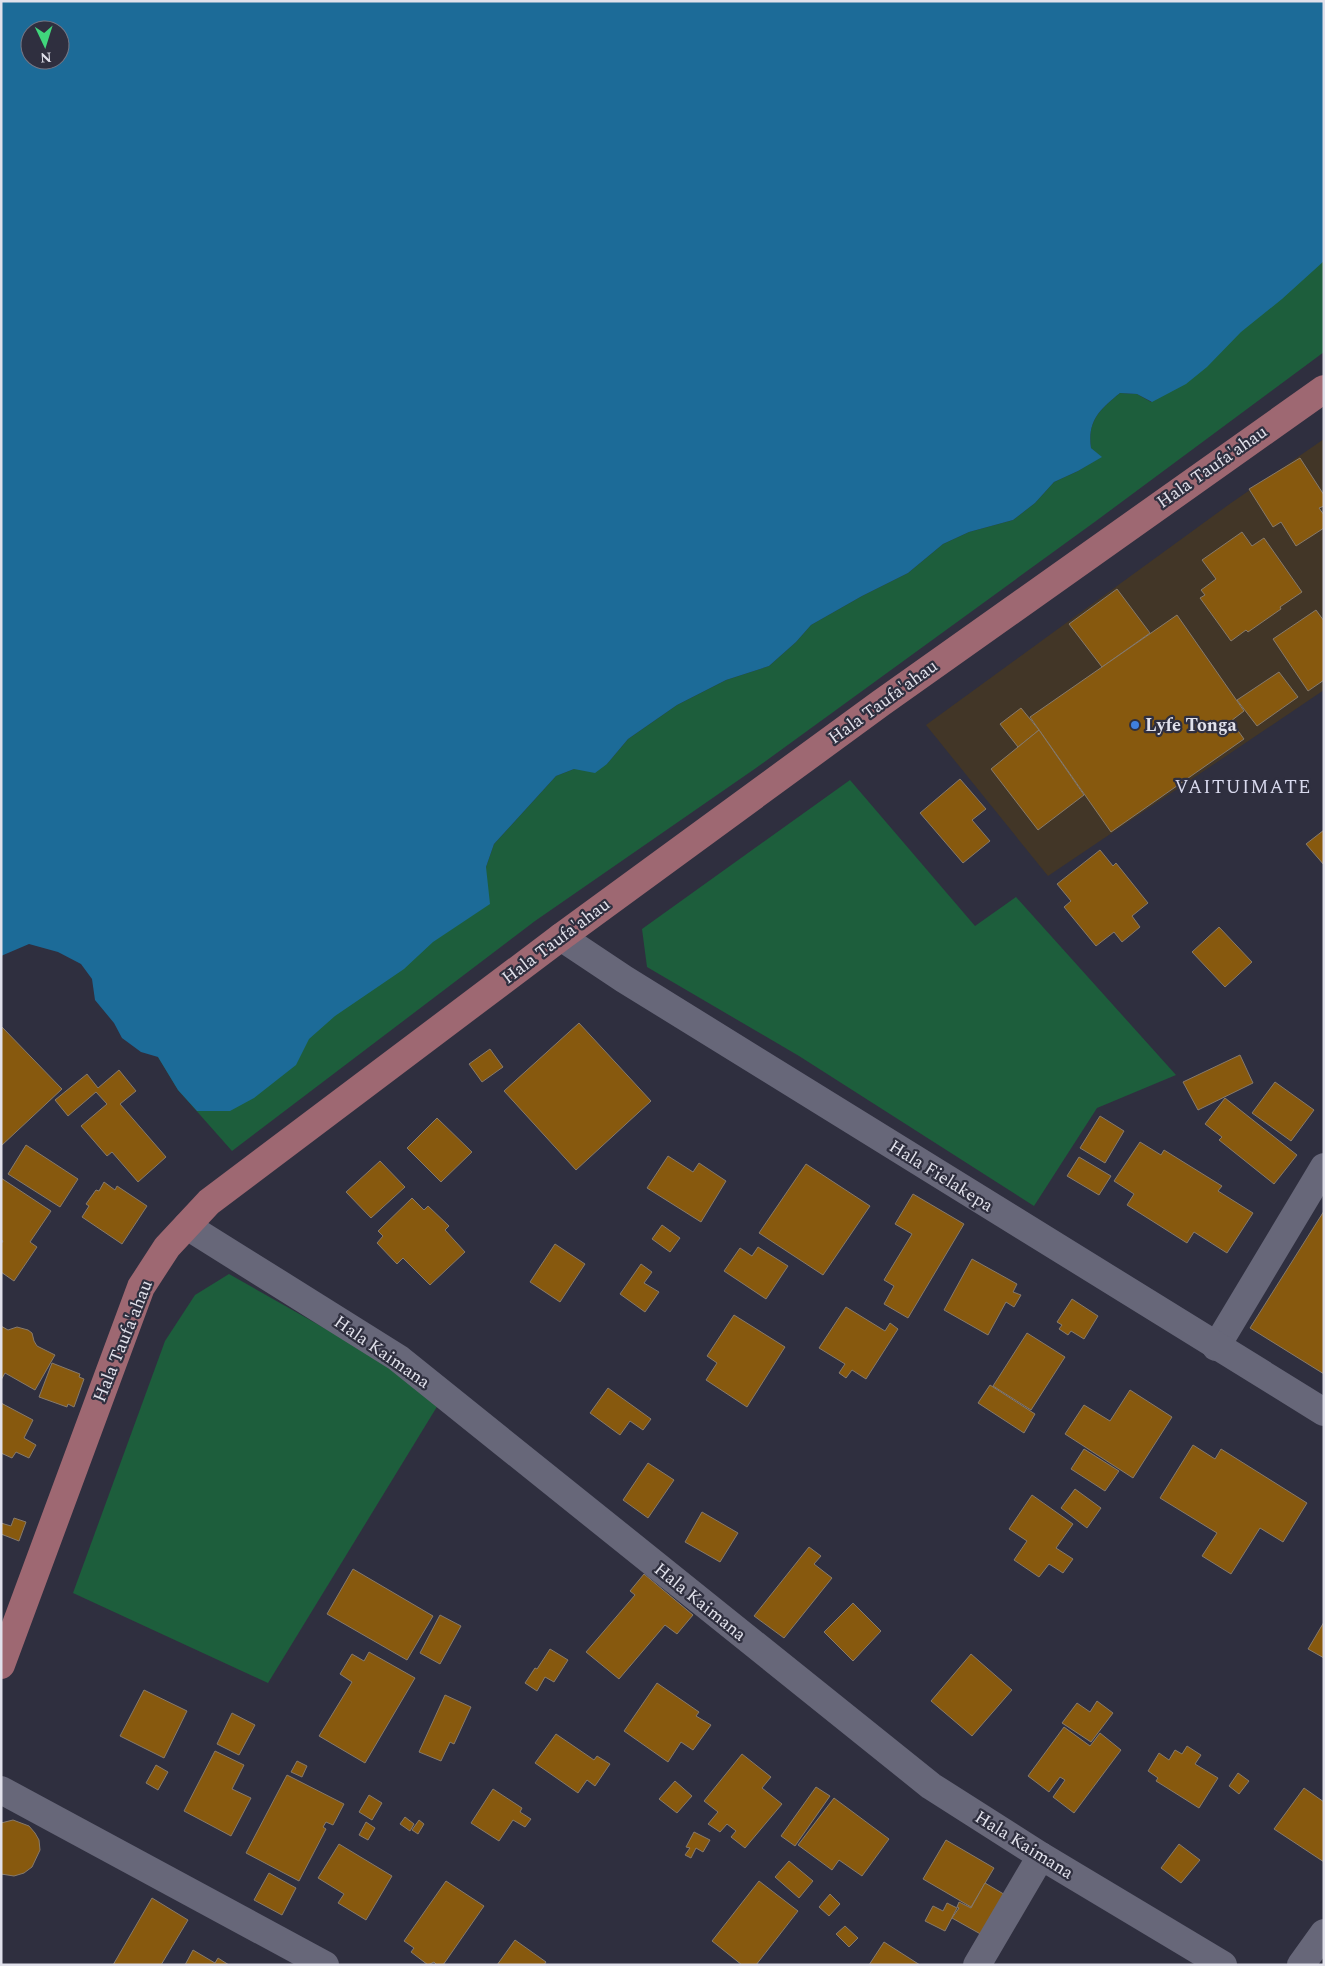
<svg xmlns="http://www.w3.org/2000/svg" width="1325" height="1966" font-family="Spectral,serif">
	<rect width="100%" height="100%" fill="#2f2f3f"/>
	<polygon fill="#423627" points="1324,439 1324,690 1048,876 926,725 1231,503"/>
	<g fill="#1d5e3c">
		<path d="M1324,212V352L1096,521L756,768L535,921L232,1151L178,1090L158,1057L486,867L494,844L556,776L574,769L607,764L628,739L677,705L726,680L769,666L796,642L811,625L862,596L908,573L943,544L969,532L1013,520L1035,503L1054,482L1078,471L1101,457L1091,448C1087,421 1100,409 1120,393L1137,394L1151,402Z"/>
		<polygon points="850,780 975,926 1016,897 1176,1075 1097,1108 1034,1206 799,1056 647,967 642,929"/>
		<polygon points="229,1274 386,1363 438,1405 268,1683 73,1593 165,1341 195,1295"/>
	</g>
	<path fill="#1c6b98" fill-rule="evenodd" d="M1,1H1324V261L1282,299L1241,332L1207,367L1186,384L1152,402L1137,394L1120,393C1100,409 1087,421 1091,448L1102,457L1078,471L1054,482L1035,503L1013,520L969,532L943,544L908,573L862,596L811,625L796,642L769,666L726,680L677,705L628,739L607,764L595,773L574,769L556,776L494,844L486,867L490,904L433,942L404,969L335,1016L309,1039L296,1065L254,1098L230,1111H197L178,1090L158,1057L141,1052L122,1038L114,1023L95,1000L92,979L81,964L58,952L29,944L1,956ZM30,30H60V60H30Z"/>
	<g fill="#87590e" stroke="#877a6b">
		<polygon points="1300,458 1324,495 1324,506 1319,508 1324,515 1324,528 1296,546 1281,522 1273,527 1249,489"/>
		<polygon points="1242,532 1252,546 1264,538 1302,592 1280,607 1281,609 1248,632 1246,630 1231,641 1200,598 1205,595 1201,590 1216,579 1202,560"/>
		<polygon points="1117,589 1150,633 1102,667 1069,624"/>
		<polygon points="1316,610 1324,621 1324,680 1308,691 1273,639"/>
		<polygon points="1177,615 1244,711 1231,721 1244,739 1111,832 1030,717"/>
		<polygon points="1279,672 1298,697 1257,726 1237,700"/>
		<polygon points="1021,708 1039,730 1018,747 1000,724"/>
		<polygon points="1039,730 1084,795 1038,830 991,769"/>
		<polygon points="960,779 986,809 972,820 990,841 963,863 920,813"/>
		<polygon points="1324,830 1324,865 1306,844"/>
		<polygon points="1100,850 1113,866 1116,863 1148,903 1132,916 1140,927 1122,942 1114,932 1096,946 1064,907 1071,901 1057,884"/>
		<polygon points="1219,927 1252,962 1225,987 1192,952"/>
		<polygon points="579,1023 651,1101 576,1170 504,1091"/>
		<polygon points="1,1026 62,1089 1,1146"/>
		<polygon points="490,1049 503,1067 482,1082 469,1064"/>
		<polygon points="1240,1055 1253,1083 1198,1110 1183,1082"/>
		<polygon points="119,1070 136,1091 120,1104 166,1157 138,1182 112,1152 107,1156 81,1126 107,1104 96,1092 68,1116 55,1100 87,1074 98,1088"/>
		<polygon points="1275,1082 1314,1110 1291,1141 1252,1113"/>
		<polygon points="1225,1098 1297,1155 1274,1184 1219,1140 1222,1137 1205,1124"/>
		<polygon points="1100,1116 1124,1131 1105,1163 1080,1148"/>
		<polygon points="437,1118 472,1152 441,1182 407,1148"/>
		<polygon points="1140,1142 1161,1155 1164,1150 1222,1186 1218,1191 1253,1213 1227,1253 1194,1232 1187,1243 1127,1205 1134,1194 1114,1181"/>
		<polygon points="26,1145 78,1179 60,1207 8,1174"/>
		<polygon points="668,1156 693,1172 699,1163 726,1181 701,1222 647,1188"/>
		<polygon points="1079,1157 1111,1176 1099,1195 1067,1176"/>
		<polygon points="380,1161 405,1187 371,1218 346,1192"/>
		<polygon points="806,1164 870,1206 823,1275 759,1233"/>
		<polygon points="1,1178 51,1211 30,1242 37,1247 14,1281 1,1272 1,1244 3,1241 1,1240"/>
		<polygon points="104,1182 115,1190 117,1186 147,1206 122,1244 82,1217 89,1206 86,1204 96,1190 99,1191"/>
		<polygon points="913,1194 964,1224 908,1318 884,1304 894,1286 884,1280 912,1234 895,1224"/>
		<polygon points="412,1198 424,1210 428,1206 449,1226 445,1230 465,1252 430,1285 403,1258 397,1264 377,1243 383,1236 378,1231"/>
		<polygon points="1324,1211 1324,1374 1250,1328"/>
		<polygon points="662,1225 680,1238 670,1252 652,1239"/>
		<polygon points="555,1244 585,1264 560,1302 530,1282"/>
		<polygon points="758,1247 788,1266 766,1299 724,1271 740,1248 752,1256"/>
		<polygon points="972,1259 1017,1284 1013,1292 1021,1295 1014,1307 1006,1302 988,1335 944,1310"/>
		<polygon points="641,1264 652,1272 644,1283 659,1292 645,1312 620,1294"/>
		<polygon points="1072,1299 1098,1316 1084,1339 1071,1331 1068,1335 1059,1329 1062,1325 1057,1322"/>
		<polygon points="846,1307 885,1331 890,1323 898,1329 866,1379 852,1370 846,1378 839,1373 845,1364 819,1348"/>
		<polygon points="734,1315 785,1347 747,1407 706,1380 717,1363 707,1356"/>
		<polygon points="1,1326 8,1330 17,1327 28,1330 32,1333 34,1341 37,1346 55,1355 35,1390 5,1373 1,1380"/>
		<polygon points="1027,1333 1065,1357 1031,1410 993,1386"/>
		<polygon points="52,1363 80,1374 79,1377 84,1379 74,1407 68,1404 67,1407 39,1397"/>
		<polygon points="990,1385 1035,1414 1024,1433 978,1403"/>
		<polygon points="608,1388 651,1419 643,1430 630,1421 620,1435 590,1413"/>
		<polygon points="1130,1390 1172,1417 1133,1478 1065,1434 1084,1405 1110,1421"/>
		<polygon points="1,1403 33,1420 24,1438 36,1445 29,1458 16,1452 12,1458 1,1453"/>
		<polygon points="1193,1445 1215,1459 1221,1449 1307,1503 1283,1542 1260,1528 1231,1574 1202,1556 1217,1533 1160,1498"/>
		<polygon points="1084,1449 1119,1471 1105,1491 1071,1469"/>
		<polygon points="648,1463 674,1480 648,1518 623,1500"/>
		<polygon points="1075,1489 1101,1508 1087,1528 1061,1508"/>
		<polygon points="1032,1495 1073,1524 1056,1548 1073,1559 1063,1573 1049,1564 1039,1577 1014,1560 1027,1541 1009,1529"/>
		<polygon points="702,1512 738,1533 720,1562 685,1542"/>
		<polygon points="14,1518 26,1522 19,1541 1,1534 1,1523 11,1526"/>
		<polygon points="809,1547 821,1556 814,1564 832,1578 784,1638 754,1616"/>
		<polygon points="353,1569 433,1616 407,1660 327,1614"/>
		<polygon points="644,1574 693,1615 677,1634 665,1625 619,1679 586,1652 635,1595 630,1591"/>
		<polygon points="853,1603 881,1631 853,1661 824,1632"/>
		<polygon points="440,1615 461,1626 440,1664 420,1653"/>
		<polygon points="1324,1622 1324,1658 1308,1649"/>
		<polygon points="550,1649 568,1660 554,1682 545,1677 537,1691 525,1683 535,1668 537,1669"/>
		<polygon points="369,1652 415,1678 365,1763 319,1736 352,1682 340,1674 352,1654 364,1661"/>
		<polygon points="971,1654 1012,1690 972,1736 931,1701"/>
		<polygon points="657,1683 699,1712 696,1716 711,1725 693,1750 681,1742 668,1762 624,1731"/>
		<polygon points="144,1690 187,1711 164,1758 120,1736"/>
		<polygon points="445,1695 471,1707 454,1744 450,1742 441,1761 419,1752"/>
		<polygon points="1097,1701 1113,1713 1091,1742 1062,1723 1077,1703 1090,1712"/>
		<polygon points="232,1713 255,1725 239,1755 217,1744"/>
		<polygon points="1064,1727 1090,1746 1100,1733 1121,1750 1074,1813 1053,1797 1065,1780 1060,1777 1049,1792 1028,1776"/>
		<polygon points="556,1734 594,1760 597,1756 610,1764 595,1786 587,1780 578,1793 535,1763"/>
		<polygon points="1187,1746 1201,1755 1195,1764 1218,1778 1199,1808 1156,1781 1158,1778 1148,1771 1159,1753 1169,1760 1175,1750 1182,1754"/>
		<polygon points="215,1751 244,1765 232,1789 251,1798 231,1836 184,1811"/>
		<polygon points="742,1754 771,1777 762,1788 782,1804 745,1848 731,1837 736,1831 727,1824 720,1832 708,1824 718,1812 704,1801"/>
		<polygon points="297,1761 307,1766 302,1777 291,1772"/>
		<polygon points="156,1765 168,1772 158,1790 146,1783"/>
		<polygon points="1238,1773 1249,1781 1239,1794 1229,1786"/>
		<polygon points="287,1775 344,1804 333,1825 326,1822 323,1827 326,1829 299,1881 246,1853"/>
		<polygon points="675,1781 692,1796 677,1813 659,1799"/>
		<polygon points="816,1787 830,1796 795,1846 781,1836"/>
		<polygon points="1304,1788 1324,1802 1324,1862 1274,1829"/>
		<polygon points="493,1789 522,1808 520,1812 531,1819 525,1827 513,1820 499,1841 471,1823"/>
		<polygon points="369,1795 382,1803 372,1820 359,1812"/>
		<polygon points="834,1798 889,1839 862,1876 839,1860 832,1870 798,1845"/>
		<polygon points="405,1817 414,1824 410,1831 400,1824"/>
		<polygon points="13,1820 29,1826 35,1833 39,1840 40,1850 32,1867 24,1873 14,1876 1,1874 1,1823"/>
		<polygon points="419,1820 424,1824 418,1834 412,1830"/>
		<polygon points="366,1822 375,1828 368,1840 359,1835"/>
		<polygon points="694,1832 710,1840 703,1852 696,1848 691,1858 685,1855 690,1848 686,1847"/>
		<polygon points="946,1840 994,1868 971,1907 923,1879"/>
		<polygon points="339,1844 392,1876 366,1920 338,1903 344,1894 318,1878"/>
		<polygon points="1179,1844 1200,1860 1181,1883 1161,1868"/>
		<polygon points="789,1861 813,1881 799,1898 775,1877"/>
		<polygon points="269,1873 296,1888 282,1915 254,1900"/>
		<polygon points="446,1881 484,1906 443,1965 437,1965 434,1962 428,1965 411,1952 414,1948 404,1941"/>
		<polygon points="759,1881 798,1911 756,1965 742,1965 712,1941"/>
		<polygon points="985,1883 1007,1896 984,1936 952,1918 959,1908 957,1907 959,1902 971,1908"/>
		<polygon points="830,1894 840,1904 829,1916 819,1907"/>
		<polygon points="152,1898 188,1920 161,1965 113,1965"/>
		<polygon points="947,1903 957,1908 945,1931 925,1921 933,1906 943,1911"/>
		<polygon points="845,1926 858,1938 849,1947 836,1934"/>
		<polygon points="515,1940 546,1962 544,1965 497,1965"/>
		<polygon points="884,1942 920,1965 869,1965"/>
		<polygon points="193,1950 215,1963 218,1958 229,1965 185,1965"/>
	</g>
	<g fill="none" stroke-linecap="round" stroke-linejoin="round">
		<g stroke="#676779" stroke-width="28">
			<polyline points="187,1226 398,1358 931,1786 1041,1856 1223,1965"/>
			<polyline points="1216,1347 1324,1167"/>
			<polyline points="1,1790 325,1965"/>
			<polyline points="977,1965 1041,1856"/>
			<polyline points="1301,1965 1324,1933"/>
		</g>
		<polyline stroke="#676779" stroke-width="28" points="561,937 624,979 1324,1412"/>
		<polyline stroke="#9e6872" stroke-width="28" points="1,1665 141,1287 167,1247 209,1202 561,937 881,703 1324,389"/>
	</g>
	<circle fill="#3f7fe0" stroke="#2f2f3f" stroke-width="2" cx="1135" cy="725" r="5"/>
	<g text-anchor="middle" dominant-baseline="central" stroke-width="4.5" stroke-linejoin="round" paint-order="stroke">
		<g font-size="18" fill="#e1e1eb" stroke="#2f2f3f">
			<text transform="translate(1212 467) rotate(-35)">Hala Taufa'ahau</text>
			<text transform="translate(883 702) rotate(-36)">Hala Taufa'ahau</text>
			<text transform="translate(556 941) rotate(-37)">Hala Taufa'ahau</text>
			<text transform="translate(941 1176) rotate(32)">Hala Fielakepa</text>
			<text transform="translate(123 1341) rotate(-68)">Hala Taufa'ahau</text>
			<text transform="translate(382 1352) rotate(35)">Hala Kaimana</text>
			<text transform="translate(700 1602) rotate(39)">Hala Kaimana</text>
			<text transform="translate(1024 1845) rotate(32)">Hala Kaimana</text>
		</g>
		<g font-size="18" font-weight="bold" fill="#e1e1eb" stroke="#2f2f3f" text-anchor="start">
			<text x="1145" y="725">Lyfe Tonga</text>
		</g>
		<g font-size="19" letter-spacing="1" fill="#d8d9ed" stroke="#2f2f3f">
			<text x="1243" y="787">VAITUIMATE</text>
		</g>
	</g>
	<rect width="1325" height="1966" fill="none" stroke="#e1e1eb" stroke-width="5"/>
	<g transform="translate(45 45) rotate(176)"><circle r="24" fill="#2f2f3f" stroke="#767684"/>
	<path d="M0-4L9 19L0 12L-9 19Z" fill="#40d77c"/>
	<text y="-8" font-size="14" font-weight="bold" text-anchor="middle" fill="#e1e1eb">N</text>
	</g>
</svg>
